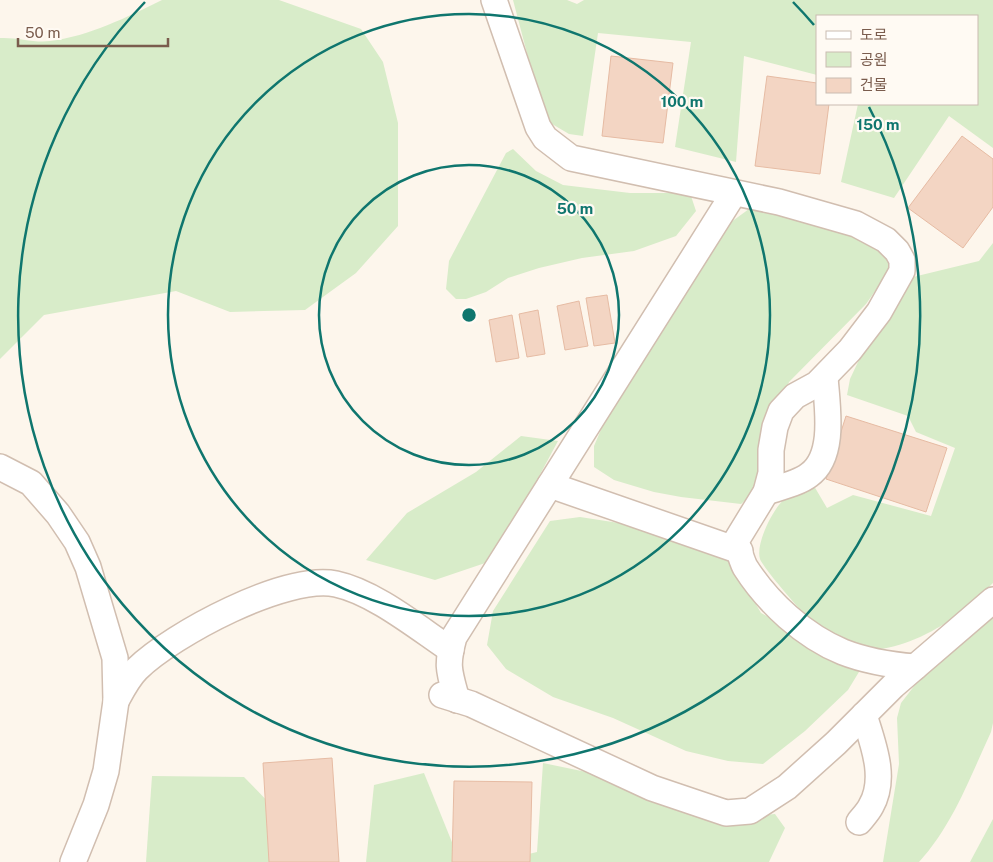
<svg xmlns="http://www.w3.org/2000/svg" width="993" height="862" font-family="'Public Sans','Noto Sans KR',sans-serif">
	<rect width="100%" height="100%" fill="#fdf6ec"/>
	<g fill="#d8ecc9">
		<path d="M162,0H279L361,29L383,62L398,123V226L356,273L305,310L230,312L176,291L44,315L0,359V38C16,37 34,43 50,41C90,36 127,17 162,0Z"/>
		<polygon points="513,0 567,0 577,4 584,0 993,0 993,148 949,116 894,198 841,182 858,104 977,104 977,16 817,16 817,75 744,56 736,162 675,147 691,42 598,33 583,136 569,134 547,121 538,95"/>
		<polygon points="513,149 536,171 563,185 630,193 690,193 696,211 676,236 634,251 582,258 539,268 508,278 486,292 466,299 456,299 446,289 449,261 497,170 506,153"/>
		<polygon points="760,201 847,225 896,261 866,304 789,382 779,407 762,486 741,504 681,497 654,492 614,480 594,467 594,446 606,418 699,273 716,233"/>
		<path d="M993,243V583C982,593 971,606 959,614C939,629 905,647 879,649C860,650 838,641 822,631C813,626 763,568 760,559C755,544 774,506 786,498C794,493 806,490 814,486L827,508L853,495L931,516L955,448L916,432L908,416L847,395L850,379L865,347L883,328L913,277L979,261Z"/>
		<polygon points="521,436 558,441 494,560 435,580 366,560 407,513 476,472"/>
		<polygon points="580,517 632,525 725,551 761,613 862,667 848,690 805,731 763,764 728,761 686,751 613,718 553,697 506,669 487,645 493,611 550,521"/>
		<path d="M993,613V723L991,732C970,777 953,825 919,862H883L899,764L897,718L901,703L922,676Z"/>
		<polygon points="543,763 596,774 727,819 775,814 785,828 769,862 495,862 537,852"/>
		<polygon points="424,773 460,862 366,862 374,785"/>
		<polygon points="152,776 244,777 277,811 277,862 146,862"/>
		<polygon points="993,819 993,862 970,862"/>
	</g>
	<g fill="#f3d5c3" stroke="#e6bba3">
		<polygon points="611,56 673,63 663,143 602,136"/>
		<polygon points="767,76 817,83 817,104 829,104 820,174 755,166"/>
		<polygon points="962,136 993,159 993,207 963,248 908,208"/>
		<polygon points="607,295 615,343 594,346 586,298"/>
		<polygon points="579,301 588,346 565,350 557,306"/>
		<polygon points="538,310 545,354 527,357 519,314"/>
		<polygon points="512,315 519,358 496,362 489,320"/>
		<polygon points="846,416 947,448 926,512 826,479"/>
		<polygon points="332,758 339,862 269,862 263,763"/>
		<polygon points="454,781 532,782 530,862 452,862"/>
	</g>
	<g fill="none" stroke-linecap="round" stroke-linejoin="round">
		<defs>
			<g id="minor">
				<path d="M494,0L538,127L545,138L571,158L779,202L856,224L886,240L897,251L902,260V271L879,312L850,350L817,384L795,396L781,411L775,427L771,450V473L766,492L736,541C739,550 741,559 745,567C768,603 804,636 843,652C866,661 891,665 915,667"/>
				<polyline points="0,467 31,483 58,514 77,542 88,567 115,658 116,701 106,771 96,805 73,862"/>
				<polyline points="550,485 740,551"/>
				<path d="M766,492C778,488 799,483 809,475C836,456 827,406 825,377"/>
				<polyline points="442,695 471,704 652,788 726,813 750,811 787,787 836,743 893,686 993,600"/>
				<path d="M457,700C449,671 446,666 454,637L734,193"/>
				<path d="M116,701C122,690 128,678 137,669C173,634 285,574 336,584C374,592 418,628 451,650"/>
				<path d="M859,822C863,817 868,812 871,806C887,778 873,744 864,715"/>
			</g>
		</defs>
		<use href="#minor" stroke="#d1beb0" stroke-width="28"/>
		<use href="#minor" stroke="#fff" stroke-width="25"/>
	</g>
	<g fill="none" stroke="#0f766e" stroke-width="2.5">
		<circle cx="469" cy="315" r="150"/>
		<circle cx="469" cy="315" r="301"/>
		<path d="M793 2A451 451 0 0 1 814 25M869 107A451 451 0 1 1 145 2"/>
	</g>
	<circle cx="469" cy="315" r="8" fill="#0f766e" stroke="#fffaf3" stroke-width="2.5"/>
	<g font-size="15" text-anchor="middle" font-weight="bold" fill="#0f766e" stroke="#fffaf3" stroke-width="4.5" stroke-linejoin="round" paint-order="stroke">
		<text x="682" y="107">100 m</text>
		<text x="878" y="130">150 m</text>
		<text x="575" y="214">50 m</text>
	</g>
	<rect x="816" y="15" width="162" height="90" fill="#fffaf3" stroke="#cabbb1"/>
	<rect x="826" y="31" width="25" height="8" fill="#ffffff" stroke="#cabbb1"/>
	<text x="860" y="40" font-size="15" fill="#7a5c4d">도로</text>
	<rect x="826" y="52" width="25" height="15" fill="#d8ecc9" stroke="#cabbb1"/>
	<text x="860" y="65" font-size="15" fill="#7a5c4d">공원</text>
	<rect x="826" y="78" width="25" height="15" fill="#f3d5c3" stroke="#cabbb1"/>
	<text x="860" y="90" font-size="15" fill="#7a5c4d">건물</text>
	<path d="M18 38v8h150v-8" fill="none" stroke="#7a5c4d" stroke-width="2.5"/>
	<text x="25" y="38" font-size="15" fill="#7a5c4d" stroke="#fffaf3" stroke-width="4" paint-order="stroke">50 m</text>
</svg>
